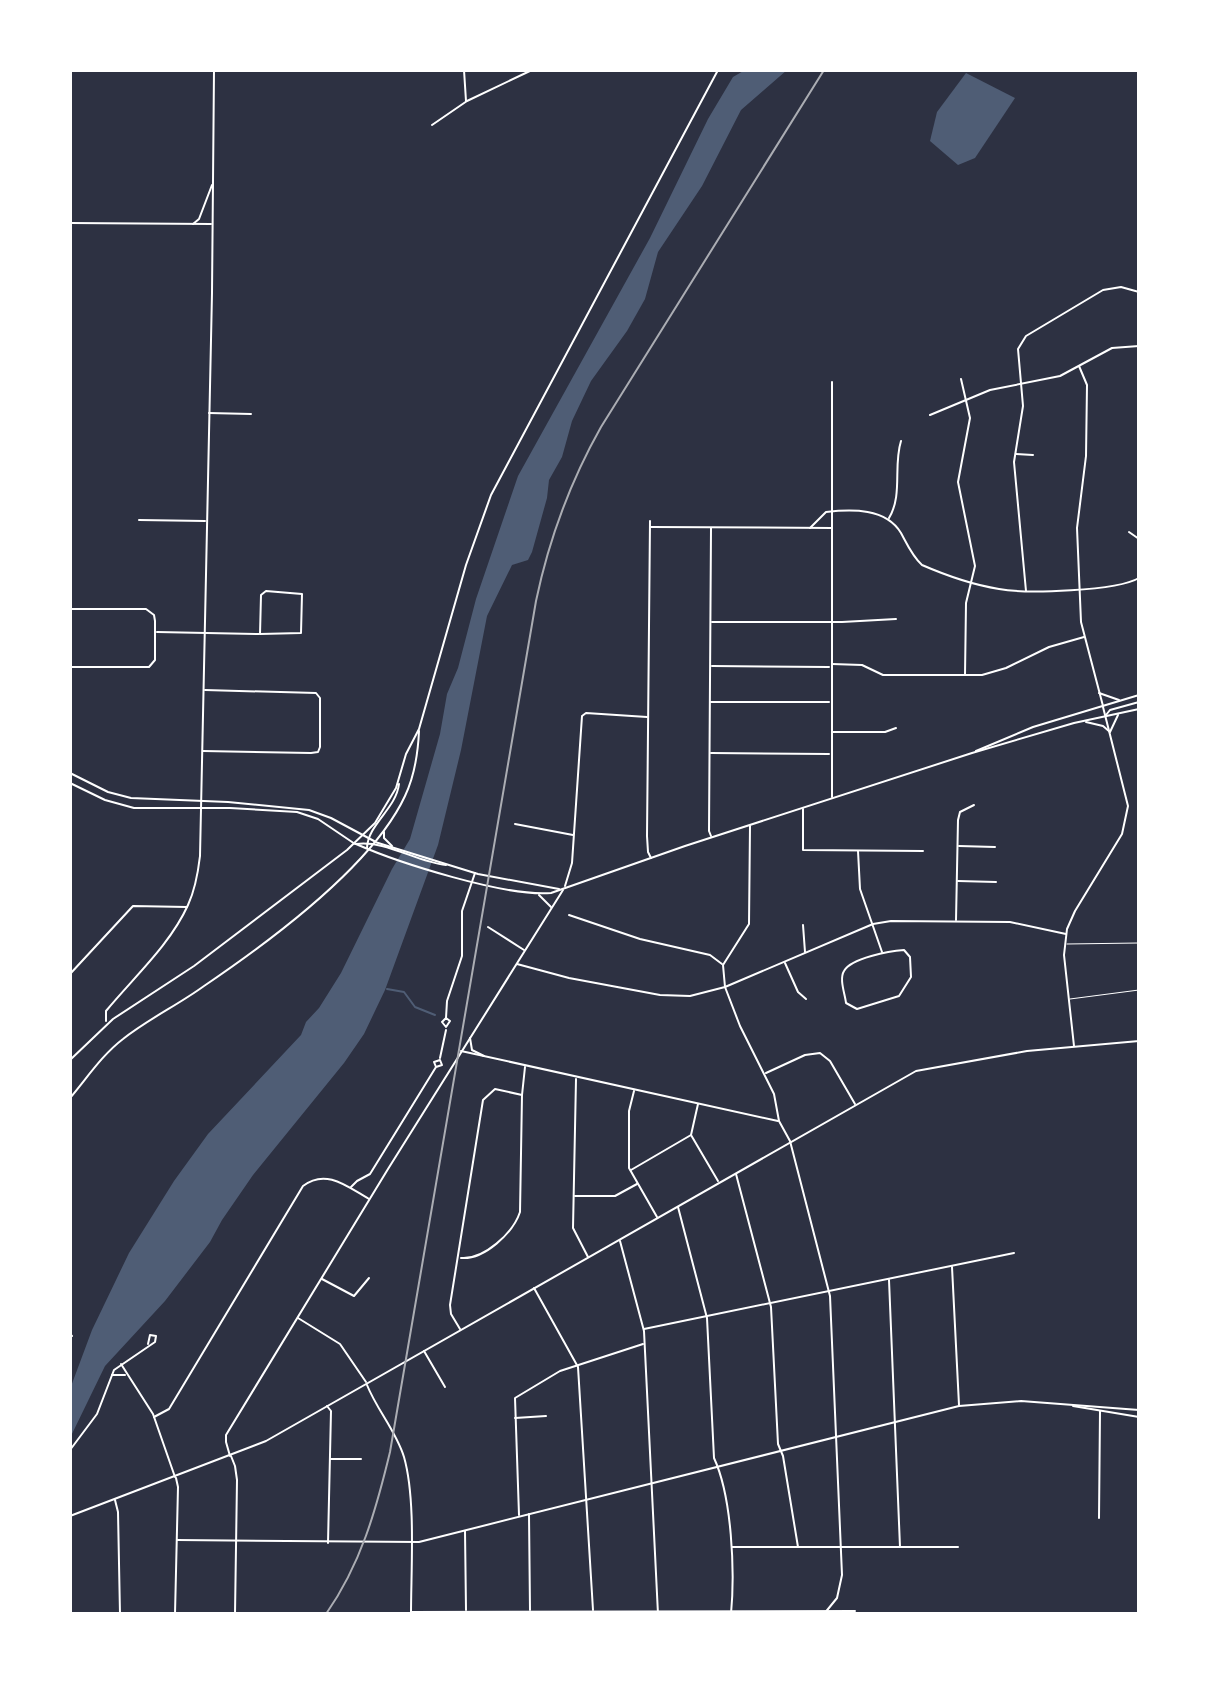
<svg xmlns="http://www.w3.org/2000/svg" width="1209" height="1684" font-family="Helvetica,sans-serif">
	<rect width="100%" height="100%" fill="#2d3142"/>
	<g fill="#4f5d75">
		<polygon points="745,70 787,70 741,110 702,186 658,252 645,299 627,331 591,381 572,421 562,457 549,480 547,498 532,552 528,560 512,565 487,616 461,750 438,845 385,990 364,1034 344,1063 253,1175 222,1220 210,1242 165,1301 105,1366 70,1438 70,1389 92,1330 129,1253 174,1181 208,1134 301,1035 306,1022 319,1008 341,973 392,869 410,839 440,734 447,694 458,668 476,599 518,476 650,238 708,119 733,77"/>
		<polygon points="966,73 1015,98 975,158 958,165 930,141 937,112"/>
	</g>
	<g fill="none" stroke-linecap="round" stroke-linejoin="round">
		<polyline stroke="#4f5d75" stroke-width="2" points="387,989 404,992 415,1007 435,1015"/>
		<g stroke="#fff" stroke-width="1">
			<polyline points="1067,944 1139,943"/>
			<polyline points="1070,999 1139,990"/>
		</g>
		<g stroke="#fff" stroke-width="2">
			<polyline points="464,70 466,101"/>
			<polyline points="432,125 467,101 532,70"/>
			<polyline points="1079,366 1087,385 1086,456 1077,528 1081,622 1103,706"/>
			<polyline points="961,379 970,418 958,482 975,566 966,603 965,675"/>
			<polyline points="832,382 832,797"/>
			<polyline points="209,413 251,414"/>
			<polyline points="930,415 990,390 1060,376 1112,348 1139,346"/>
			<polyline points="1016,454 1033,455"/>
			<path d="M889,518C903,495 893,466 901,441"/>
			<polyline points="139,520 205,521"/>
			<polyline points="650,521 647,836 648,852 651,858"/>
			<polyline points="651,527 832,528"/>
			<polyline points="711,528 709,831 711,836"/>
			<path d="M810,528L826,512C852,509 886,508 901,533C907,544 912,556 922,565C945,575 974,585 999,589C1026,594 1117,591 1139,578"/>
			<polyline points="1129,532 1139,539"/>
			<polygon points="266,591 302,594 301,633 260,634 261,595"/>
			<polyline points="1026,591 1014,462 1023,406 1018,349 1026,336 1103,290 1121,287 1139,292"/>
			<polyline points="70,609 146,609 154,615 155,621 155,660 149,667 70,667"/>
			<polyline points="712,622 842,622 896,619"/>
			<polyline points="157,632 259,634"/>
			<polyline points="832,664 862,665 883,675 982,675 1006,668 1049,647 1084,637"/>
			<polyline points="712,666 829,667"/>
			<polyline points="711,702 829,702"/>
			<polyline points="832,732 885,732 896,728"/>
			<polyline points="203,751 311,753 318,752 320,747 320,698 316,693 205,690"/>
			<polyline points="711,753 829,754"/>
			<polyline points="803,809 803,850 923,851"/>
			<polyline points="515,824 573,835"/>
			<polyline points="750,826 749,924 723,965 725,987 740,1026 774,1094 779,1121 790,1141 830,1296 842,1575 837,1598 824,1614"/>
			<polyline points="959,846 995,847"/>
			<polyline points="858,851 860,889 882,952"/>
			<polyline points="958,881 996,882"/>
			<polyline points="565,886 572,863 582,716 586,713 647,717"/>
			<polyline points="569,915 640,939 710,955 722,964"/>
			<polyline points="956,920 958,820 960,812 974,805"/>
			<polyline points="803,925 805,952"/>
			<polyline points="488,927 524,950"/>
			<path d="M904,950L910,957L911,977L899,996L857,1009L846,1003C845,994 839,979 844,971C851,958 890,951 904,950Z"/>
			<polyline points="785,963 798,992 806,999"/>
			<polyline points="517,964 569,978 660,995 690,996 725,987 873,924 891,921 1010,922 1066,934"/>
			<polyline points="70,974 133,906 187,907"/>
			<polyline points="446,1018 450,1021 446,1027 442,1022 446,1018 447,1001 462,956 462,911 475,873"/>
			<polyline points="461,1051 778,1121"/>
			<polyline points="440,1058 446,1030"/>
			<polyline points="766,1073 805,1055 820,1053 830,1061 855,1104"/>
			<polyline points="576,1079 573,1228 588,1257"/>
			<polyline points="634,1091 629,1111 629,1168 657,1217"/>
			<polyline points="698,1104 691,1135 718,1181"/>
			<polyline points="631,1170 691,1135"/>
			<polyline points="736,1174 771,1307 778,1444 783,1456 798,1547"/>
			<polyline points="351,1187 357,1181 370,1174 436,1067 434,1062 440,1060 442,1065 436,1067"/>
			<polyline points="575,1196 615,1196 637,1184"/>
			<path d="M678,1207L707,1318L714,1458C732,1497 735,1571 731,1614"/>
			<path d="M461,1258C484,1260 513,1233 520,1212L522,1095L525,1067"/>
			<polyline points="952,1267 959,1405"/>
			<polyline points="322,1279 354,1296 369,1278"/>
			<polyline points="889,1280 900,1547"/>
			<polyline points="534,1288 578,1367 593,1610"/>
			<polyline points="298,1318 340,1344 366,1382"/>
			<polyline points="460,1329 451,1314 450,1305 483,1100 495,1089 522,1095"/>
			<polyline points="644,1329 1014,1253"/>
			<polyline points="70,1334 72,1336"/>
			<polyline points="424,1351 445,1387"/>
			<polyline points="121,1364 153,1414 175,1477"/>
			<polyline points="112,1375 125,1375"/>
			<polyline points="327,1406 331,1411 328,1543"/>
			<path d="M154,1417L169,1409L303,1186C326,1168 348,1187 369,1199"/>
			<polyline points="515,1418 546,1416"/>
			<polyline points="70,1450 97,1414 114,1370 155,1342 156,1336 150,1335 148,1344"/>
			<polyline points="231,1456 235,1466 237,1480 235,1614"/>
			<polyline points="330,1459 361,1459"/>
			<polyline points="115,1500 118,1512 120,1614"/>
			<polyline points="529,1514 530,1610"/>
			<polyline points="519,1515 515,1398 560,1371 643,1344"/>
			<polyline points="1099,1518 1100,1411"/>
			<polyline points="465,1531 466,1610"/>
			<polyline points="732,1547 958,1547"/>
			<polyline points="412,1612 855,1611"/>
			<polyline points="155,1614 174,1614"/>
		</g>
		<g stroke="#fff" stroke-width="2">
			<polyline points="70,223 211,224"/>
			<polyline points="70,773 108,792 131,798 228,802 309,810 331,818 374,841"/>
			<polyline points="70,783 105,800 134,808 230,808 297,812 318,819 355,844"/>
			<polyline points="470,1038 472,1050 484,1056"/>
			<polyline points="1074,1046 1064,955 1067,929 1075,911 1122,834 1128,806 1103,707"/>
			<polyline points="620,1241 644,1331 658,1614"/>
			<path d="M367,1385C377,1410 396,1431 404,1457C416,1499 411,1569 411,1614"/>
			<polyline points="230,1456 226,1442 226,1435 388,1169 563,890"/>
		</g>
		<g stroke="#fff" stroke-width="2">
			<polyline points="193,224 199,219 212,185"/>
			<polyline points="1099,693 1119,700"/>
			<polyline points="1106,715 1110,710 1139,702"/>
			<polyline points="1086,722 1103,726 1110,732 1118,715"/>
			<polyline points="976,751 1033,727 1139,695"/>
			<polyline points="384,832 384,838 392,846"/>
			<polyline points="375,842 478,874 559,889"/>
			<path d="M356,844C399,863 506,897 551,893L685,846L972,753L1074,723L1139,709"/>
			<path d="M356,844C386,840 416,862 446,865"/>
			<path d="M367,848C368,824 396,809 399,784"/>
			<polyline points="539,895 551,907"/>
			<path d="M106,1021V1011C133,978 170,945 188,905C195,890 198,873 200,856L212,293L214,70"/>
			<polyline points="70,1060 113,1019 194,966 347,850 375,823 396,788 406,754 419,729 466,565 491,495 718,70"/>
			<path d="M70,1098C87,1078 102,1055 123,1039C148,1019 178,1005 204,986C269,942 372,867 405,796C415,775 418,753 419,731"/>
			<polyline points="1073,1406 1139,1417"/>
			<polyline points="70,1516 266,1441 916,1071 1027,1051 1139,1041"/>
			<polyline points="177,1540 419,1542 959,1406 1021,1401 1139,1410"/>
			<polyline points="175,1614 178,1487 176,1478"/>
		</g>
		<path stroke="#abadb3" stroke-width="2" d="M326,1614C361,1564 376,1510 390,1452L536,601C549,539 570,482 601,427L824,70"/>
	</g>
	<rect width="1209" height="1684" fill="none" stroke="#ffffff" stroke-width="144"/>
</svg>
